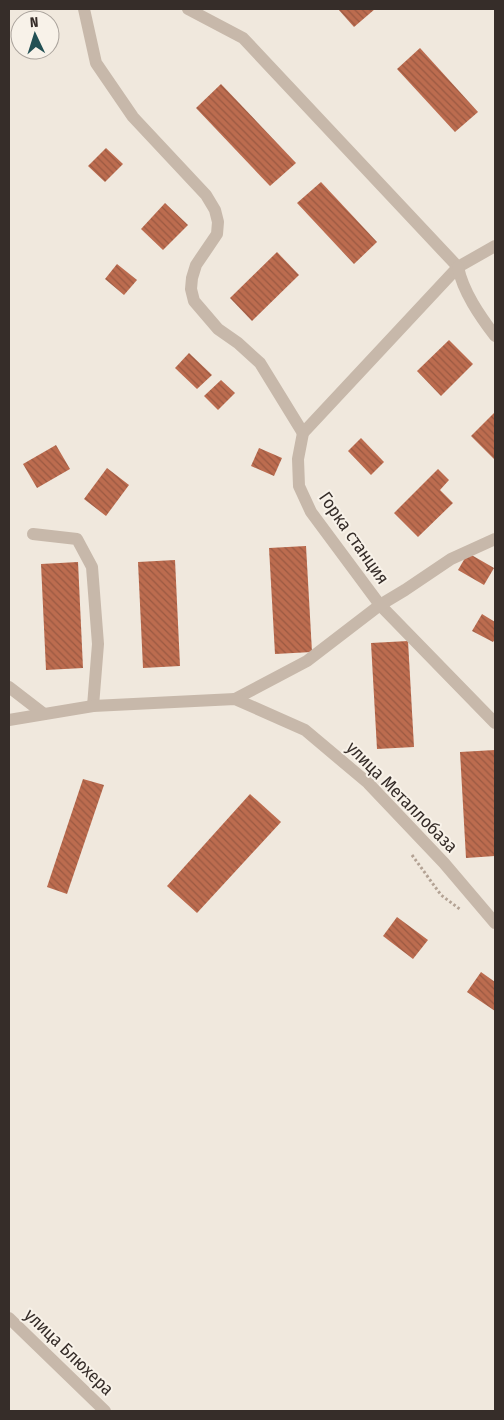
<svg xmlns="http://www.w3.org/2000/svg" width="504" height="1420" font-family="'Fira Sans Condensed',sans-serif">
	<defs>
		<pattern id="building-back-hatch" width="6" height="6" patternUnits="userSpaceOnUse" patternTransform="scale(1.25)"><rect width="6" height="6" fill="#bc6c4f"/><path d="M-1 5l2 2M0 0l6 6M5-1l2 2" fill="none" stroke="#9a5942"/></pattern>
	</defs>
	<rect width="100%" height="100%" fill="#f0e8dd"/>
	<g fill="url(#building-back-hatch)">
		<polygon points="338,9 375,9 354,27"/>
		<polygon points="420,48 478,112 455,132 397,69"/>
		<polygon points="221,84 296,163 270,186 196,108"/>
		<polygon points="106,148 123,164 105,182 88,166"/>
		<polygon points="321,182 377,242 354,264 297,203"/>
		<polygon points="165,203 188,225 163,250 141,229"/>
		<polygon points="277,252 299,275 252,321 230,298"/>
		<polygon points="117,264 137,280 124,295 105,279"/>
		<polygon points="449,340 473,364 441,396 417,371"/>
		<polygon points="189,353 212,375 197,389 175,368"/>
		<polygon points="221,380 235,393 218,410 204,396"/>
		<polygon points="495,412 495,460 471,436"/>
		<polygon points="361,438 384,462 371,475 348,451"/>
		<polygon points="56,445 70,469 37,488 23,464"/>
		<polygon points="259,448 282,458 274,476 251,466"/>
		<polygon points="107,468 129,485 106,516 84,499"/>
		<polygon points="438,469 449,480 440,490 453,503 418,537 394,513"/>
		<polygon points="306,546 312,652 275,654 269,548"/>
		<polygon points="468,553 494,568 484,585 458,570"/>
		<polygon points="175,560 180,666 143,668 138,562"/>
		<polygon points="78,562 83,668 46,670 41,564"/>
		<polygon points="482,614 495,622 495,639 493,642 472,631"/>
		<polygon points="408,641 414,747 377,749 371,643"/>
		<polygon points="495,750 495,856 466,858 460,752"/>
		<polygon points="83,779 104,785 67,894 47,887"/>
		<polygon points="250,794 281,822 197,913 167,886"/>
		<polygon points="397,917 428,940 413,959 383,936"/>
		<polygon points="481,972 495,982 495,1011 467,992"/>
	</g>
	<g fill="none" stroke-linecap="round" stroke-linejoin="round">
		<polyline stroke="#b3a294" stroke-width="3" stroke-dasharray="2.5 2.5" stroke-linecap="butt" points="412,855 441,895 461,910"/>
		<g stroke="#c7b8aa" stroke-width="12">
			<polyline points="84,9 96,63 133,117 206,195 215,210 218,222 217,234 196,265 192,278 191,289 194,301 218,329 238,343 260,363 303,433"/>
			<polyline points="188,9 243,38 458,267 495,246"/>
			<polyline points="458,267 303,433 298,459 299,486 311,512 380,605 495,723"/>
			<path d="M458,267C463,292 480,316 495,336"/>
			<polyline points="33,534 77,539 92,567 98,644 93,706"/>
			<polyline points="9,687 44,714"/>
			<polyline points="235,699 307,661 380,605 405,590 451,559 495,539"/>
			<polyline points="9,720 93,706 235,699 305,730 368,783 444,863 495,923"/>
			<polyline points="9,1318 105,1411"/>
		</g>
	</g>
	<g text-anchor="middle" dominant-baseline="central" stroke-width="4" stroke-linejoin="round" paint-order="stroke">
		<g font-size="18" fill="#362d29" stroke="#f8f2e9">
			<text transform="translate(354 538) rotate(55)">Горка станция</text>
			<text transform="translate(402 797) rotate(45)">улица Металлобаза</text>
			<text transform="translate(69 1352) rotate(44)">улица Блюхера</text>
		</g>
	</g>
	<rect width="504" height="1420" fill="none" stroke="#362d29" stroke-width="20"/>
	<g transform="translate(35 35) rotate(356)"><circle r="24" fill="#f8f2e9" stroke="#aaa39c"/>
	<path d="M0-4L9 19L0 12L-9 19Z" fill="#225054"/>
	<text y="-8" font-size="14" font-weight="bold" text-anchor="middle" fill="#362d29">N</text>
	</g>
</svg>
